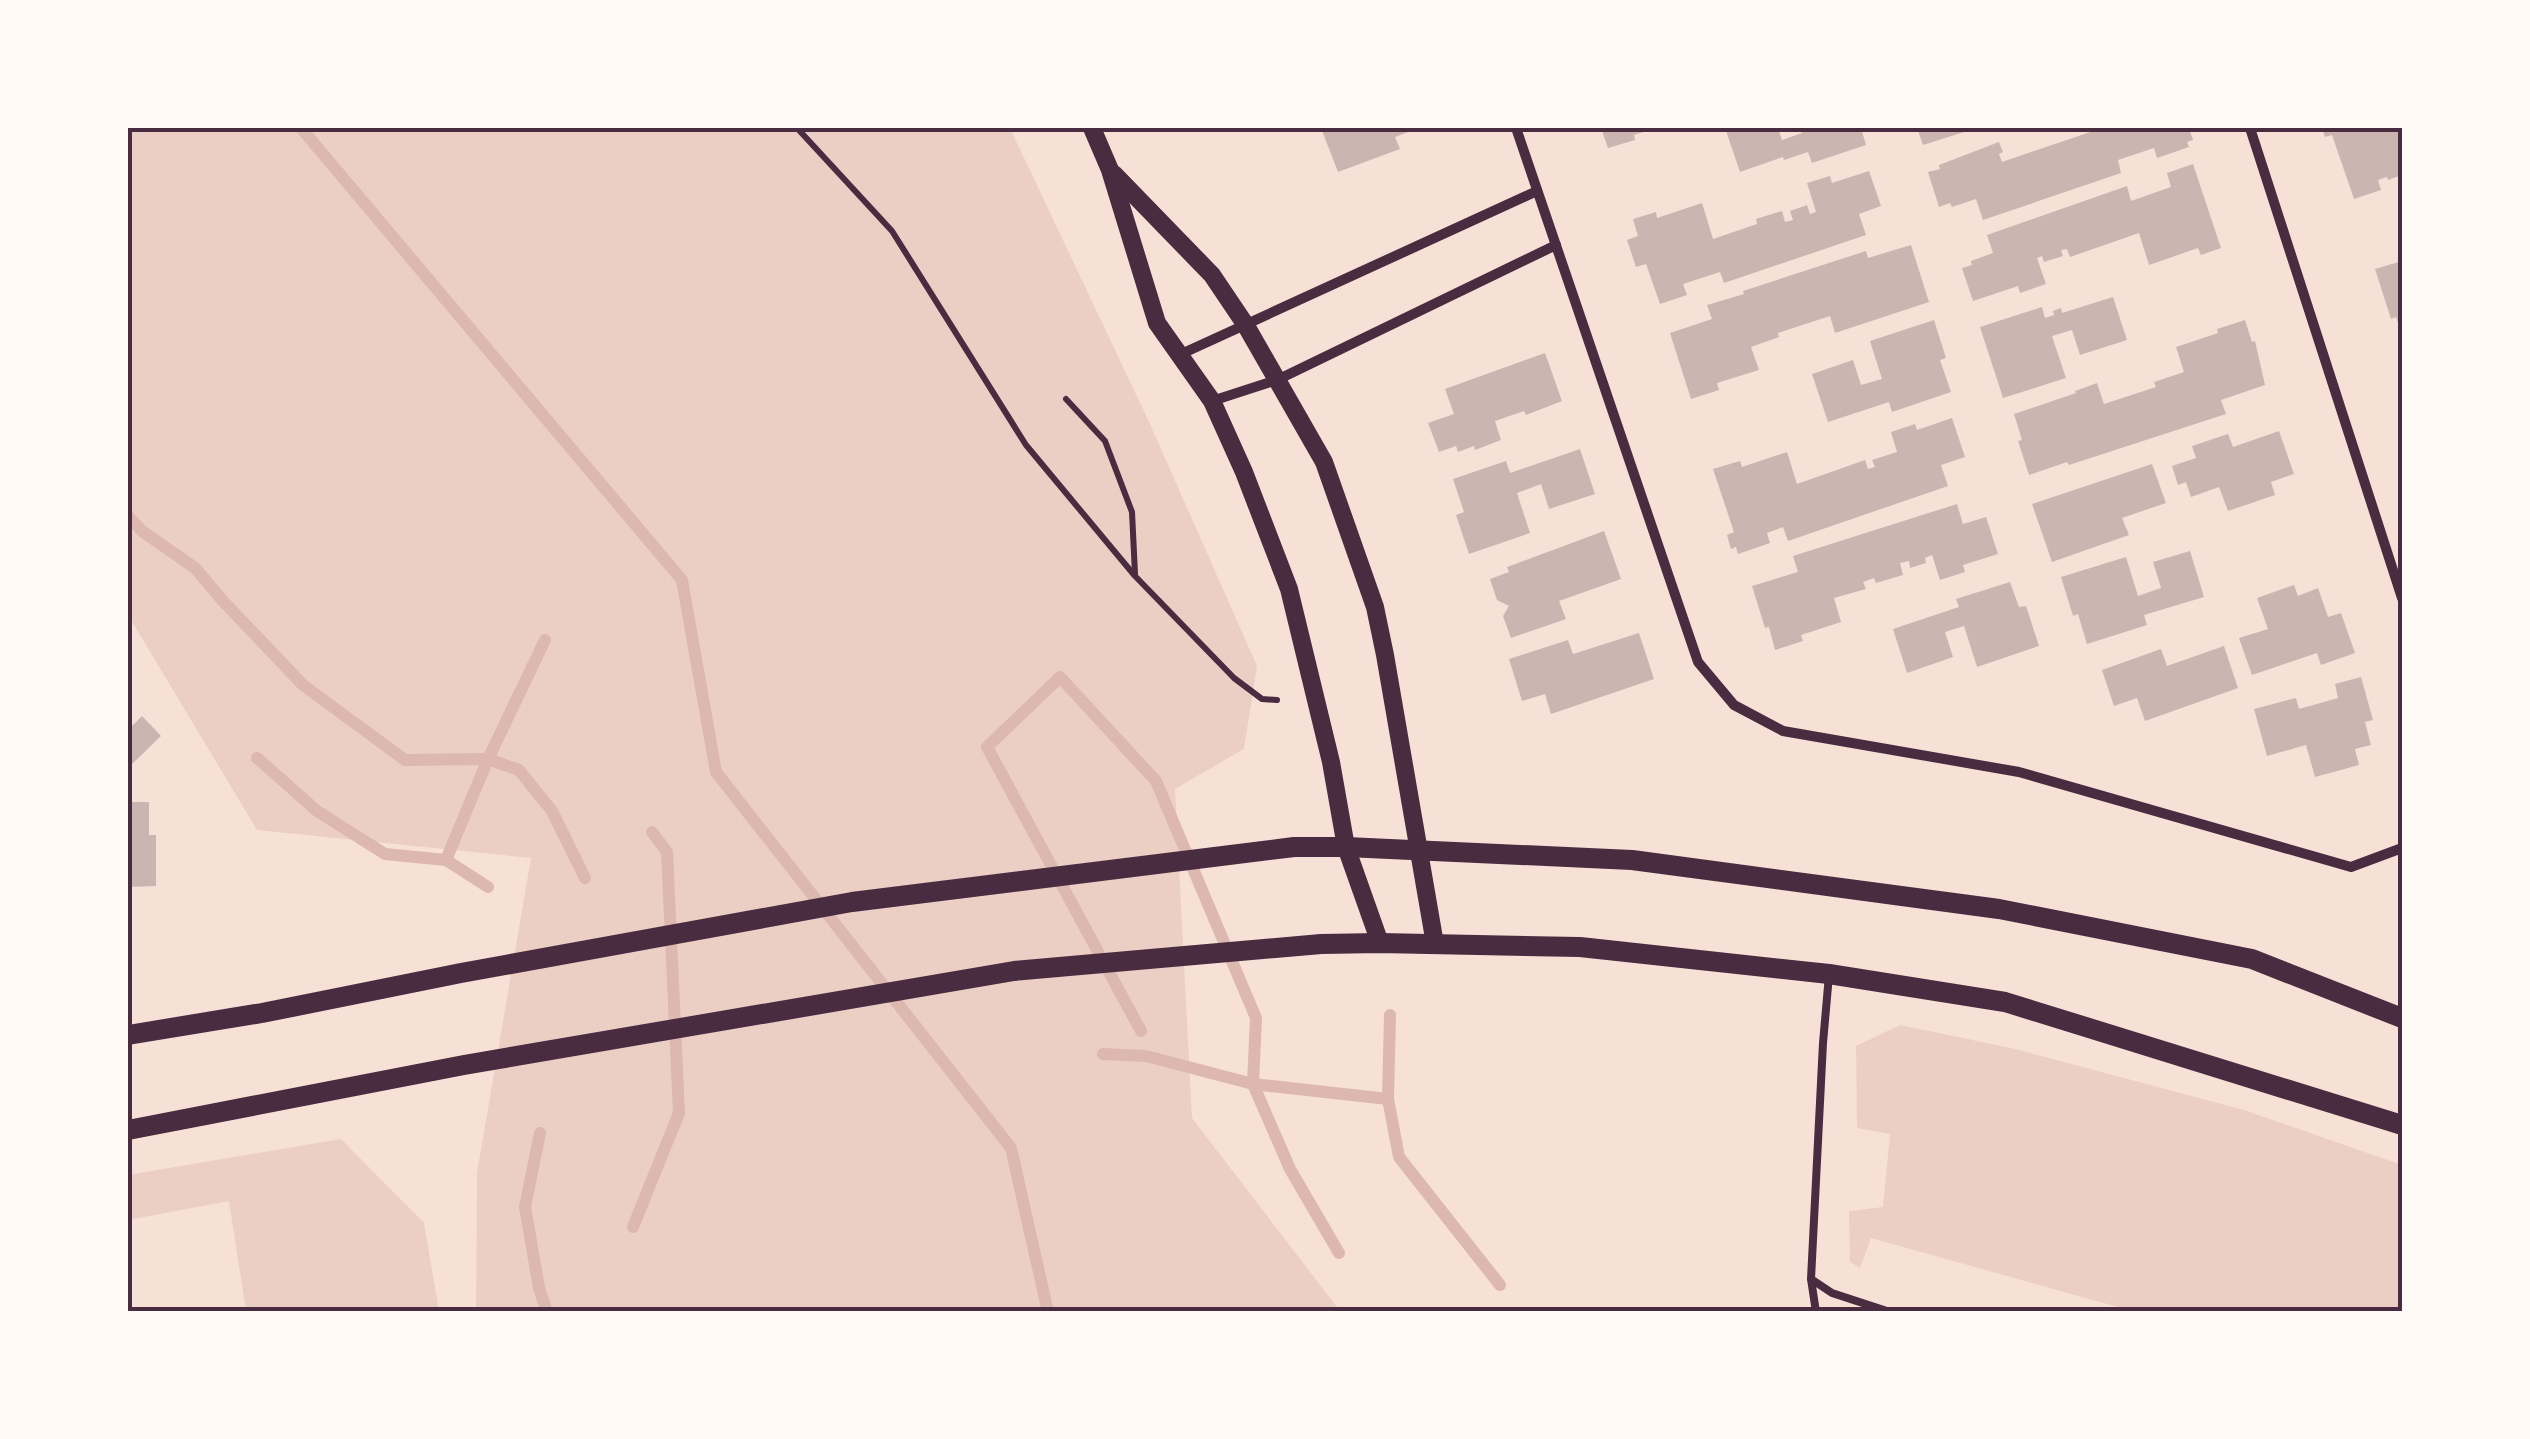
<svg xmlns="http://www.w3.org/2000/svg" width="2530" height="1439" font-family="Cabin,sans-serif">
	<rect width="100%" height="100%" fill="#f7e1d7"/>
	<g fill="#ebcfc5">
		<polygon points="128,128 1010,128 1150,424 1257,666 1244,749 1175,789 1192,1118 1340,1311 476,1311 477,1173 531,858 257,830 128,615"/>
		<polygon points="1900,1025 2011,1048 2244,1110 2402,1165 2402,1311 2132,1311 1871,1238 1860,1268 1850,1262 1849,1211 1883,1207 1890,1134 1857,1128 1856,1046"/>
		<polygon points="341,1139 424,1223 439,1311 246,1311 229,1201 128,1220 128,1175"/>
	</g>
	<g fill="none" stroke-linecap="round" stroke-linejoin="round">
		<g stroke="#dcb8b0" stroke-width="12">
			<polyline points="301,128 682,580 716,772 1011,1148 1048,1312"/>
			<polyline points="128,516 142,531 195,568 223,601 303,685 405,760 488,759 519,770 552,811 585,878"/>
			<polyline points="257,758 317,811 385,854 446,860 488,887"/>
			<polyline points="446,860 488,759 545,640"/>
			<polyline points="1390,1015 1388,1099 1399,1157 1500,1285"/>
			<polyline points="1141,1031 987,747 1060,677 1156,781 1256,1018 1253,1084 1290,1169 1339,1253"/>
			<polyline points="1103,1054 1146,1056 1253,1084 1388,1099"/>
			<polyline points="540,1133 525,1207 539,1288 547,1312"/>
			<polyline points="633,1227 679,1113 667,852 652,832"/>
		</g>
	</g>
	<g fill="#ccb4b1">
		<polygon points="1321,128 1419,128 1395,137 1400,149 1338,172"/>
		<polygon points="1601,128 1656,128 1634,135 1635,140 1608,148"/>
		<polygon points="1725,128 1778,128 1782,140 1802,133 1800,128 1861,128 1866,145 1812,163 1808,152 1784,160 1783,157 1740,172"/>
		<polygon points="1917,128 1977,128 1923,145"/>
		<polygon points="2102,128 2189,128 2193,140 2187,142 2189,147 2157,158 2154,148 2118,160 2121,173 1983,220 1976,199 1952,207 1950,203 1939,207 1928,172 1940,169 1939,165 1999,142 2003,152 1999,154 2002,162"/>
		<polygon points="2322,128 2402,128 2402,175 2388,180 2387,177 2378,180 2381,190 2354,199 2332,135 2325,137"/>
		<polygon points="2193,164 2221,248 2201,255 2198,248 2149,265 2139,233 2070,257 2067,249 2061,250 2063,256 2044,262 2042,256 2037,258 2046,284 2020,293 2018,286 1973,301 1962,268 1972,265 1971,261 1993,253 1987,235 2127,186 2131,201 2171,187 2167,173"/>
		<polygon points="1869,171 1881,206 1859,214 1866,235 1724,283 1720,272 1683,284 1687,295 1660,304 1646,264 1636,267 1627,240 1638,236 1633,219 1656,212 1657,218 1702,203 1713,239 1757,224 1756,219 1782,211 1785,222 1793,220 1790,211 1807,205 1810,214 1816,212 1807,183 1830,176 1832,183"/>
		<polygon points="1911,245 1929,302 1835,333 1830,316 1778,333 1779,337 1751,347 1759,370 1717,383 1719,390 1691,399 1670,333 1712,319 1707,305 1744,294 1743,291 1866,251 1868,258"/>
		<polygon points="2402,261 2402,334 2396,317 2391,319 2375,269"/>
		<polygon points="2113,297 2127,340 2080,355 2072,330 2052,336 2066,378 2003,398 1980,327 2042,307 2045,318 2054,315 2053,311 2061,308 2062,313"/>
		<polygon points="1934,320 1946,358 1940,360 1951,392 1892,412 1889,402 1828,422 1812,374 1853,360 1861,385 1882,379 1870,341"/>
		<polygon points="2245,320 2252,342 2255,341 2265,385 2221,400 2226,414 2069,465 2067,462 2029,475 2018,441 2022,440 2014,414 2076,393 2075,391 2097,383 2104,404 2156,387 2154,382 2184,372 2176,347 2218,333 2217,329"/>
		<polygon points="1545,353 1562,401 1526,415 1524,411 1495,421 1501,440 1475,450 1474,446 1458,452 1456,446 1439,452 1428,423 1454,414 1445,389"/>
		<polygon points="1952,418 1965,457 1941,465 1948,486 1788,541 1783,527 1767,533 1770,543 1738,554 1736,547 1731,549 1727,535 1734,532 1713,469 1740,461 1742,467 1787,452 1797,484 1865,460 1868,469 1875,467 1872,460 1897,452 1891,432 1915,424 1917,430"/>
		<polygon points="2279,431 2294,474 2271,482 2275,495 2228,511 2219,487 2191,497 2186,482 2178,485 2172,466 2196,458 2192,446 2228,434 2233,447"/>
		<polygon points="1580,449 1595,494 1549,509 1541,484 1517,493 1530,533 1469,554 1456,515 1464,512 1453,479 1506,461 1510,473"/>
		<polygon points="2152,464 2166,503 2122,518 2129,535 2052,562 2032,504"/>
		<polygon points="1957,504 1963,524 1986,517 1998,554 1963,565 1965,572 1940,580 1932,555 1925,558 1926,563 1910,568 1909,561 1900,563 1903,575 1876,583 1874,578 1863,582 1866,589 1834,598 1841,622 1801,635 1803,641 1775,650 1769,627 1765,628 1752,586 1798,572 1793,556"/>
		<polygon points="1604,531 1621,579 1559,601 1566,619 1511,638 1503,616 1509,606 1497,600 1490,579 1509,572 1507,567"/>
		<polygon points="2190,551 2204,597 2144,615 2147,625 2087,644 2078,614 2073,616 2061,577 2126,557 2138,596 2161,588 2153,562"/>
		<polygon points="2010,582 2019,607 2026,606 2039,646 1977,667 1964,626 1945,632 1953,657 1907,673 1893,629 1959,607 1956,599"/>
		<polygon points="2294,585 2298,596 2318,588 2328,617 2341,613 2355,653 2321,665 2317,653 2252,675 2239,638 2268,629 2257,598"/>
		<polygon points="1639,633 1654,679 1551,714 1545,694 1522,701 1509,659 1568,640 1573,654"/>
		<polygon points="2224,646 2238,688 2145,721 2137,698 2114,706 2102,670 2161,649 2167,666"/>
		<polygon points="2361,677 2373,720 2365,722 2371,745 2355,749 2359,765 2315,777 2306,745 2267,756 2254,709 2296,698 2299,709 2338,698 2335,684"/>
		<polygon points="142,716 161,736 131,765 128,761 128,730"/>
		<polygon points="128,802 149,802 149,835 156,835 156,886 128,887"/>
	</g>
	<g fill="none" stroke-linecap="round" stroke-linejoin="round">
		<g stroke="#4a2c40" stroke-width="6">
			<polyline points="797,128 892,231 1026,445 1135,576 1234,678 1262,699 1277,700"/>
			<polyline points="1066,399 1105,441 1132,512 1135,574"/>
		</g>
		<g stroke="#4a2c40" stroke-width="8">
			<polyline points="1829,975 1823,1043 1811,1279 1832,1293 1890,1312"/>
			<polyline points="1811,1279 1816,1312"/>
		</g>
		<g stroke="#4a2c40" stroke-width="10">
			<polyline points="1516,128 1698,662 1734,705 1783,731 2019,772 2351,867 2402,848"/>
			<polyline points="2250,128 2402,598"/>
			<polyline points="1179,355 1537,191"/>
			<polyline points="1212,401 1277,380 1556,245"/>
		</g>
		<g stroke="#4a2c40" stroke-width="18">
			<polyline points="1092,128 1110,170 1157,323 1212,401 1244,472 1289,589 1331,762 1346,847 1380,943"/>
			<polyline points="1114,174 1212,275 1245,324 1324,462 1375,607 1385,655 1435,944"/>
		</g>
		<g stroke="#4a2c40" stroke-width="20">
			<polyline points="128,1035 262,1013 461,973 852,902 1294,847 1346,847 1632,860 1999,909 2252,959 2402,1018"/>
			<polyline points="128,1130 464,1065 1014,971 1321,944 1380,943 1580,947 1829,974 2005,1002 2402,1125"/>
		</g>
	</g>
	<rect width="2530" height="1439" fill="none" stroke="#fffaf5" stroke-width="260"/>
	<rect x="130" y="130" width="2270" height="1179" fill="none" stroke="#4a2c40" stroke-width="4"/>
</svg>
